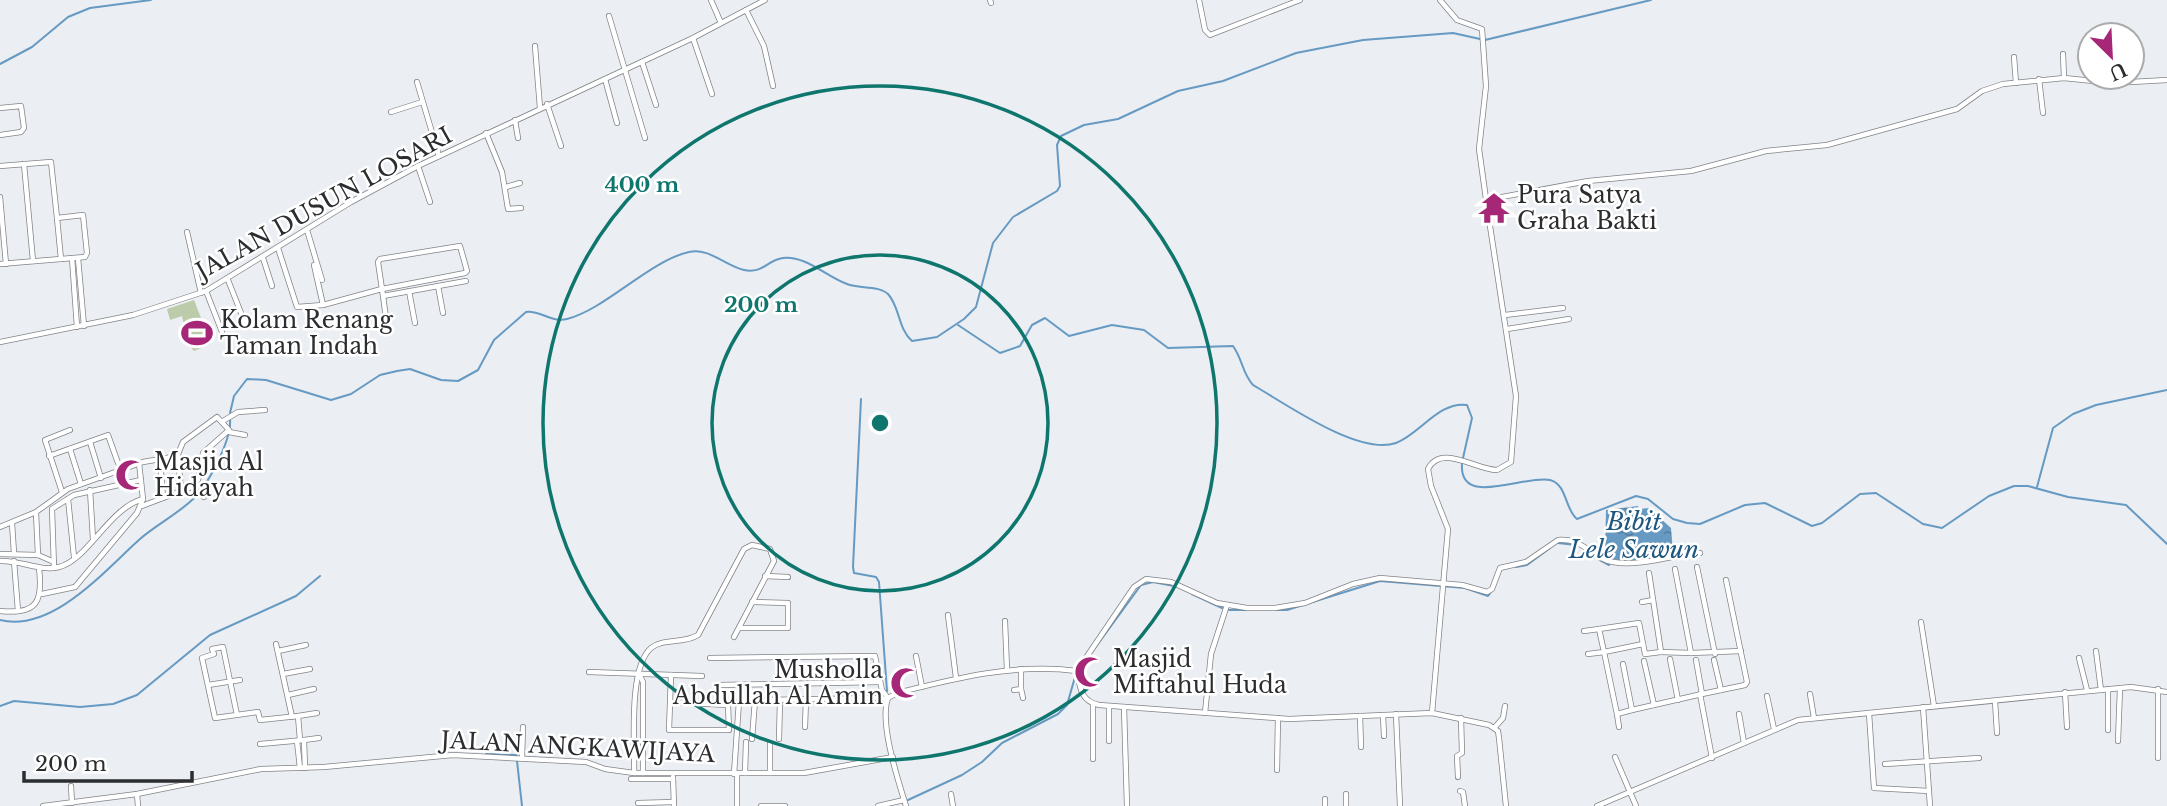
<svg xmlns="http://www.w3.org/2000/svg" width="2167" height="806" font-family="'Libre Baskerville',serif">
	<defs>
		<pattern id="water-ripples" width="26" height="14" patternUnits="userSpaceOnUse" patternTransform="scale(1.75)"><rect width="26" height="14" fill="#669ac2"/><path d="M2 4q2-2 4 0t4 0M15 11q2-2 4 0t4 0" fill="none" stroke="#547e9e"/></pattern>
	</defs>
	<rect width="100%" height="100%" fill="#ebeef3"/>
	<polygon fill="#bcccaa" points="194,300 211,344 194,351 188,343 182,316 170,320 167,309"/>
	<polygon fill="url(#water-ripples)" points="1638,506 1639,509 1649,508 1671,528 1673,552 1638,563 1605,558 1606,510"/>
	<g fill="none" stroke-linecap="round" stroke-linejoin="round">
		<g stroke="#669ac2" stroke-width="2">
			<polyline points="1485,40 1651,0"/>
			<polyline points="0,64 32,47 68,17 90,8 151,0"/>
			<path d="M958,325L1000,353L1020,346L1032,325L1045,318L1069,336L1112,325L1144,330L1168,348L1233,346C1243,360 1242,373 1253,385C1286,404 1359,456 1396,443C1420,434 1439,401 1467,405L1472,418L1463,458"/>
			<polyline points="861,399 853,567 854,573 876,577 879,582 887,691"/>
			<path d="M230,413L234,396L247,379L266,380L331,400L351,394L380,375L397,371L410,369L441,380L458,381L478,370L494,340L526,312C540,310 552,323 567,319C606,309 649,261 689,252C708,247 726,266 744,270C763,274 767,260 783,258C805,255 827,277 847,284C859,289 878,285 888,294C900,307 898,329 912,341L937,337L964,319L976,307L993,243L1013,217L1057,191L1060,186L1057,145L1061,136L1084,125L1118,119L1178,91L1223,81L1296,53L1363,40L1453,33L1480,39"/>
			<path d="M1462,464C1459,509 1526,474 1550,480C1567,484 1565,510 1577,519L1636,496L1648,499L1673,519L1687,523L1700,524L1745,505L1765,503L1812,526L1822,523L1860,494L1876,493L1923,524L1942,528L1989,496L2014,486H2028L2068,497L2126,505L2167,544"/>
			<polyline points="2037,487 2053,428 2073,414 2096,405 2167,390"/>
			<polyline points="1558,543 1576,545"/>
			<polyline points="1598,559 1609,565"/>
			<polyline points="1516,567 1527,565 1550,548"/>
			<polyline points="1192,594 1222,608"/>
			<polyline points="1229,610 1287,610 1380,581 1465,588 1488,596 1491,592"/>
			<path d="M0,620C53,633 106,569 140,539C156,525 176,515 192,500C208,486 232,439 230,419"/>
			<polyline points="1092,652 1141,585 1153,582 1174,586"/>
			<polyline points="0,706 14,701 80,707 113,704 137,695 210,635 296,596 320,576"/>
			<polyline points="486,754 517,755"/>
			<polyline points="517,761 522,806"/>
			<polyline points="908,800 962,775 982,762 1002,743 1058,714 1067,705 1075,677"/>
		</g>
		<defs>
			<g id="street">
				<polyline points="711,0 721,23"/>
				<polyline points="990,0 991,3"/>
				<polyline points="1199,0 1205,30 1210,35 1300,0"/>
				<polyline points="1440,0 1457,20 1482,29 1486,86 1479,149 1486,199"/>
				<polyline points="746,10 764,46 773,86"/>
				<polyline points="609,16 645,138"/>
				<polyline points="693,38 712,94"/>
				<polyline points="535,46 540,108"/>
				<polyline points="2063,54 2064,78"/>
				<polyline points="2014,57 2016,83"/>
				<polyline points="642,62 656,105"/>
				<polyline points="605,79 617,123"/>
				<polyline points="2039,79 2043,113"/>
				<polyline points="417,82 439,156"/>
				<polyline points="547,104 561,146"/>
				<polyline points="0,108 21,106 24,128 21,132 0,135"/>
				<polyline points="391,112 422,102"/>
				<polyline points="515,120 518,138"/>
				<polyline points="486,133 502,172 508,209 521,208"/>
				<polyline points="24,164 33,261"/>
				<polyline points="0,166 51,162 57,218 83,215 87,253 85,257 0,264"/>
				<polyline points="418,166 430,202"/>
				<polyline points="506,187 520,183"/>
				<polyline points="0,197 6,264"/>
				<polyline points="57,218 61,259"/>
				<polyline points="307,230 322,280"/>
				<polyline points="187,232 201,293"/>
				<polyline points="278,248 297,307 323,305 314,265"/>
				<polyline points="72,258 77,327"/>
				<polyline points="78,258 84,326"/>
				<polyline points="263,258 272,286"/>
				<polyline points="228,280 245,323"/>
				<polyline points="438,286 443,313"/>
				<polyline points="206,291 222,332"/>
				<polyline points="409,291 415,323"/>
				<polyline points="383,296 386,318"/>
				<polyline points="323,305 378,290 382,289 465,273 467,271 460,246 380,259 378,262 383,296 466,281"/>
				<polyline points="1505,315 1563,308"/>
				<polyline points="1507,329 1569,319"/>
				<polyline points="0,342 133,315 206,291 351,202 418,166 693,38 765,0"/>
				<polyline points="223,421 238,412 265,410"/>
				<polyline points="229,432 245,435"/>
				<polyline points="90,442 101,478"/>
				<polyline points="70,449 81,484"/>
				<polyline points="178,454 181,491"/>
				<polyline points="49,456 108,435 118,463"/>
				<polyline points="191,487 204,497"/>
				<polyline points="90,490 93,539"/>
				<polyline points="62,492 45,440 70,430"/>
				<polyline points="68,499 74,557"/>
				<polyline points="142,506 163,498"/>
				<polyline points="12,523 14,553"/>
				<polyline points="0,527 36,512 68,489 143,462 172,457 178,454 183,442 217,417 229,430 203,453 198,480 191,487 163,498 160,459"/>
				<polyline points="0,554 38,555 36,513"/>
				<polyline points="38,555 54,562"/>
				<path d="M0,561C21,560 41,572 59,567C88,560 109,508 143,499"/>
				<polyline points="14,561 18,611"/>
				<polyline points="1697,567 1715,654"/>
				<polyline points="54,568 52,509 74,495 141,480"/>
				<polyline points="1675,569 1691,653 1741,651"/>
				<polyline points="1649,573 1661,652 1691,653"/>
				<polyline points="765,576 788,577"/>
				<polyline points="42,594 75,587 137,513 143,499 139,463"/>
				<polyline points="1642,602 1653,600"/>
				<path d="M0,611C38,615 43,601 39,568"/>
				<polyline points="948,615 956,678"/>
				<polyline points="1005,621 1007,670"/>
				<polyline points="1921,622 1934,706"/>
				<polyline points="739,628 788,628 788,603 752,602"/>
				<polyline points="1584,631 1599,629"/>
				<polyline points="276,644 292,717"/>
				<polyline points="278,651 306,645"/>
				<polyline points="2096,651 2101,690"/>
				<polyline points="1588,654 1604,652 1599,629 1639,623 1645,654 1661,652"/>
				<polyline points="916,656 922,687"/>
				<polyline points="710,658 875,656 882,690 888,698"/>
				<polyline points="2079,658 2087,690"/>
				<polyline points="1670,659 1678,700"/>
				<polyline points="1714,660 1721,690"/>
				<polyline points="1644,661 1654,705"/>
				<polyline points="1623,664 1632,710 1702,694 1696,660"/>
				<path d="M1077,671C1080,687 1080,701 1099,705L1289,719L1432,713L1489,725L1498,731L1499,738L1506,806"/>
				<polyline points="589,672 702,676"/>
				<polyline points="283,674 310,669"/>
				<polyline points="640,676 643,682 643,773"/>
				<polyline points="208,685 240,680"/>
				<polyline points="717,685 880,682"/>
				<polyline points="1021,689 1023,698"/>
				<polyline points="2158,689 2158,758"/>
				<polyline points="1014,690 1021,689 1021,669"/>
				<polyline points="2065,692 2067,727"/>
				<polyline points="1700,694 1712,758"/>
				<polyline points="1702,694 1745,685 1747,682 1726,580"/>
				<polyline points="1810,694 1814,718"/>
				<polyline points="288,695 314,689"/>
				<polyline points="1767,696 1774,729"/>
				<polyline points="1995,701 1997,733"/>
				<polyline points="671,702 728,705 729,730 669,730 671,675"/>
				<polyline points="1109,706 1109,741"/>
				<polyline points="1124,707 1127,806"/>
				<polyline points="1923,707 1930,806"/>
				<polyline points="1632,710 1617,714 1604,652 1643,644"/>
				<polyline points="1205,713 1211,654 1227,605"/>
				<path d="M1432,713L1448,529L1431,486L1428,469C1441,443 1476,470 1497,470L1511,462L1516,396L1486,200L1588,181L1691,171L1766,151L1827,145L1957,109L1982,91L2003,84L2064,78L2113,83L2167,80"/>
				<polyline points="1869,713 1874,788 1929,791"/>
				<polyline points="1396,714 1400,806"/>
				<polyline points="1617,714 1619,727"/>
				<polyline points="1739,714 1744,743"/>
				<polyline points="237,715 223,647 212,649 214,654 202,658 215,718 258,712 260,720 298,716"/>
				<polyline points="1383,715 1384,736"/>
				<polyline points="1360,716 1361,747"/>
				<polyline points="805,727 806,699"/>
				<polyline points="1495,727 1503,718 1505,706"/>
				<polyline points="2108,730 2108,689"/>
				<polyline points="752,739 755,700 881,698 887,700"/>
				<polyline points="779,739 780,700"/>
				<polyline points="300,740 298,716 317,713"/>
				<polyline points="304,740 319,738"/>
				<polyline points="297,741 300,768"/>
				<polyline points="2118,741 2120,688"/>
				<polyline points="770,743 770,773"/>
				<polyline points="260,744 304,740 305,768"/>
				<polyline points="1615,757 1636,806"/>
				<polyline points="522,758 523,727"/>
				<polyline points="1093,759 1093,704"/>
				<polyline points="1885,764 1979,758"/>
				<polyline points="1277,770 1278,718"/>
				<path d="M634,773C635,744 628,668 651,648C663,638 684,644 698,635L744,549L752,545L770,549L774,561L734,637"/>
				<polyline points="745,773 746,742"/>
				<polyline points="734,774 739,701"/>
				<polyline points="737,774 737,806"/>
				<polyline points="673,777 674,806"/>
				<polyline points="1458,777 1457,756 1462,753 1461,718"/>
				<polyline points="631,779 673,779"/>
				<polyline points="71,786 72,803"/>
				<polyline points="1460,791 1463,792 1465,806"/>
				<polyline points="137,794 138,806"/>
				<polyline points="951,794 953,806"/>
				<polyline points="1346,794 1346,806"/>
				<polyline points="1325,799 1325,806"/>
				<polyline points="638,803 674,802"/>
				<polyline points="43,806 137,794 261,769 324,767 453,755 586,762 605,769 634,773 804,773 893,757"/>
				<polyline points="761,806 785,806"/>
				<polyline points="878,806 904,800"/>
				<path d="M906,806C898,780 879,723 888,698L897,693C956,678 1015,663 1077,671L1134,587L1146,579L1171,582L1217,603L1247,608H1275L1305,603L1353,584L1380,578L1462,585L1487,592L1492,589L1500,568L1526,562L1558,540C1585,538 1592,559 1613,562C1639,567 1671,555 1700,553"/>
				<polyline points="1597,806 1798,720 2131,687 2167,692"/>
			</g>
		</defs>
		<use href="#street" stroke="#808387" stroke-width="6"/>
		<use href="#street" stroke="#fff" stroke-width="4.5"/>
	</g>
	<g fill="none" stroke="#0f766e" stroke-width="3.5">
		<circle cx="880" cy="423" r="168"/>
		<circle cx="880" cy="423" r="337"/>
	</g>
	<defs>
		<symbol id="temple-bare" viewBox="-9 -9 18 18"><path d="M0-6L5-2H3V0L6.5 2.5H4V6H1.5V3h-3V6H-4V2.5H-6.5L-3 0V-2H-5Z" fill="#a62777" stroke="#fff" stroke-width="2.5" paint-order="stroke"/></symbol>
		<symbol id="stadium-bare" viewBox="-9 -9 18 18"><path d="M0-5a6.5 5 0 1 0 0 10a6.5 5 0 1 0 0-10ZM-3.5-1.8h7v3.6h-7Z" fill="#a62777" stroke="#fff" stroke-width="2.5" paint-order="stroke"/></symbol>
		<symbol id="mosque-bare" viewBox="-9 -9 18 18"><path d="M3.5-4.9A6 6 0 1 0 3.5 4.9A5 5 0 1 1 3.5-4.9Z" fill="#a62777" stroke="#fff" stroke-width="2.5" paint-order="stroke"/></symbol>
	</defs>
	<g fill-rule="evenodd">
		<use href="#temple-bare" x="1472" y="186" width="44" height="44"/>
		<use href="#stadium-bare" x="175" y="311" width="44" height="44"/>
		<use href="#mosque-bare" x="109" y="453" width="44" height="44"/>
		<use href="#mosque-bare" x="1068" y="650" width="44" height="44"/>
		<use href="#mosque-bare" x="884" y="661" width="44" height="44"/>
	</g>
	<g text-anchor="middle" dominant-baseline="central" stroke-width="5" stroke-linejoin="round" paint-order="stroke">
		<g font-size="23" fill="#2c2d2f" stroke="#fff" text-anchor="start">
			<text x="1517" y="195">Pura Satya<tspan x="1517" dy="26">Graha Bakti</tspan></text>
			<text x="220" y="320">Kolam Renang<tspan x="220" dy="26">Taman Indah</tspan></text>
			<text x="154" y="462">Masjid Al<tspan x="154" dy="26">Hidayah</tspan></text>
			<text x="1113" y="659">Masjid<tspan x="1113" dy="26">Miftahul Huda</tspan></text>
			<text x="883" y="670" text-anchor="end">Musholla<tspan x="883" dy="26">Abdullah Al Amin</tspan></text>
		</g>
		<g font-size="23" fill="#2c2d2f" stroke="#fff">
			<text transform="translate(324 203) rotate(-29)">JALAN DUSUN LOSARI</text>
			<text transform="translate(578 747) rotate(3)">JALAN ANGKAWIJAYA</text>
		</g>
		<g font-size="24" font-style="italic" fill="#1e5881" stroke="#fff">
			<text x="1634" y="521">Bibit<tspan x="1634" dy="28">Lele Sawun</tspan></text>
		</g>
	</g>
	<circle cx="880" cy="423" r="10" fill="#0f766e" stroke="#fff" stroke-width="3.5"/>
	<g font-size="21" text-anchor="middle" font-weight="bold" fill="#0f766e" stroke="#fff" stroke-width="5" stroke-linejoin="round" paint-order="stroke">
		<text x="642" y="192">400 m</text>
		<text x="761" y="312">200 m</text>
	</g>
	<g transform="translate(2111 56) rotate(156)"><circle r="33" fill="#ffffff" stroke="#ababac" stroke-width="2"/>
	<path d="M0-5L12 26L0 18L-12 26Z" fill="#a62777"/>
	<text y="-10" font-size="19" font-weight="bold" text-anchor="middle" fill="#2c2d2f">U</text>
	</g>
	<path d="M24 771v10h168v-10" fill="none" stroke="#2c2d2f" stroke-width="3.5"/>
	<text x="35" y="771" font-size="21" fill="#2c2d2f" stroke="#ffffff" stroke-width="5" paint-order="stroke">200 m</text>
</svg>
